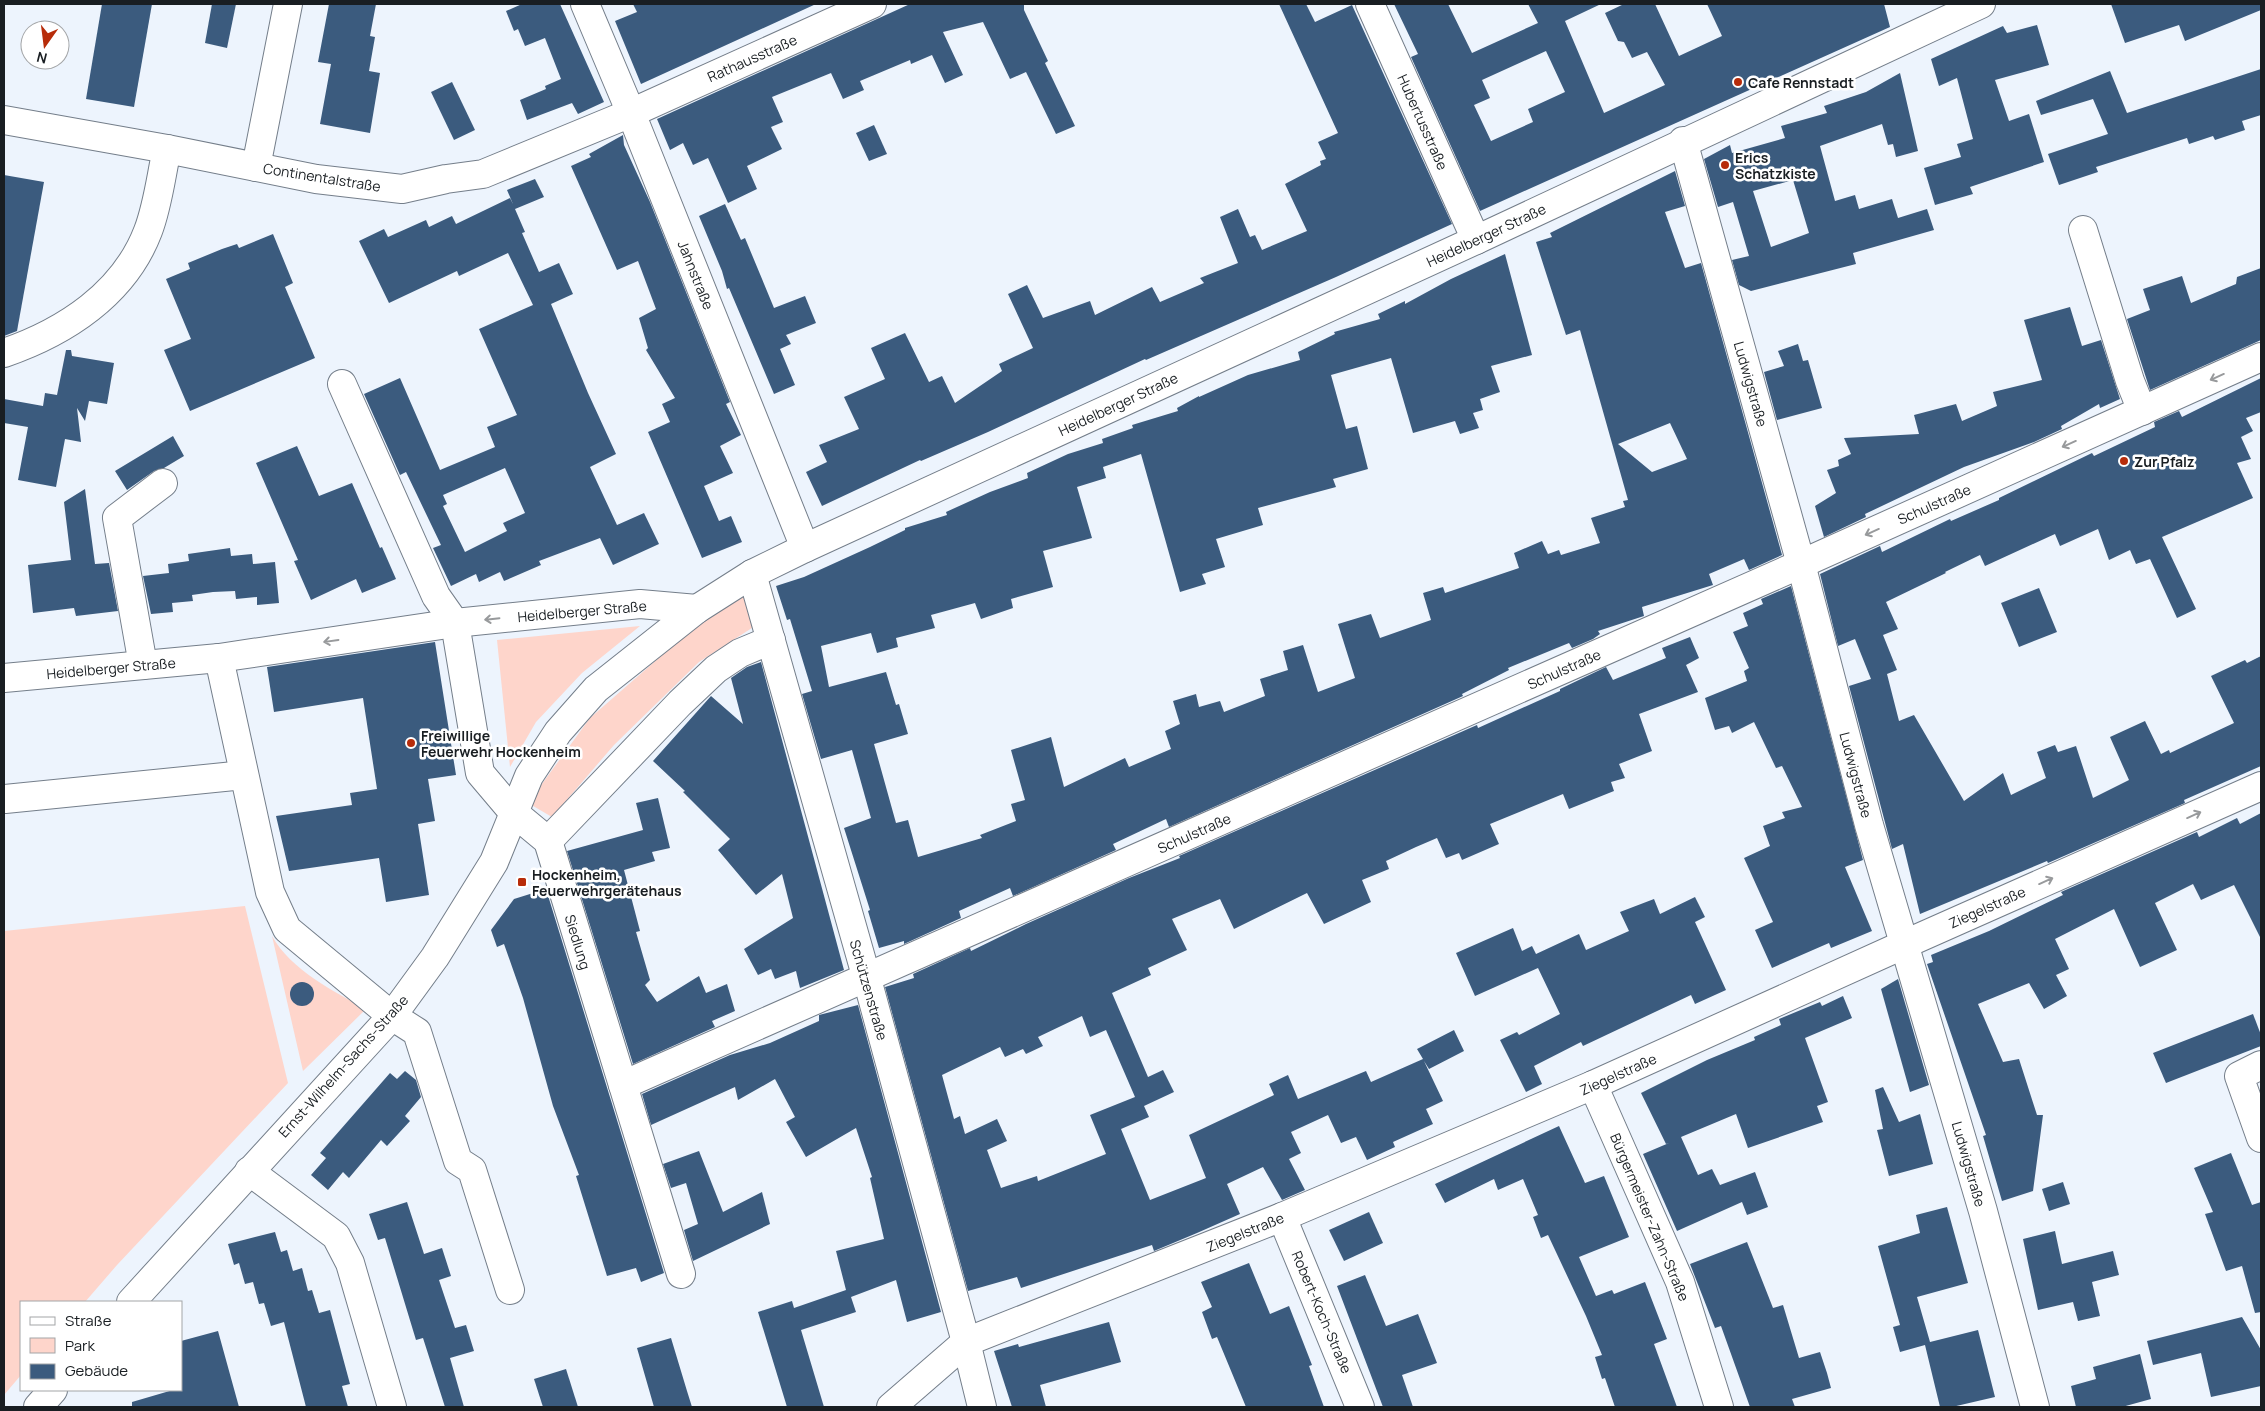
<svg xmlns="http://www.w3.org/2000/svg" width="2265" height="1411" font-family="Manrope,sans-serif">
	<rect width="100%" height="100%" fill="#edf4fd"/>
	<g fill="#fed5cb">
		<polygon points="744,591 755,626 699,662 614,745 552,817 528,803 590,718 668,650"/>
		<polygon points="640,626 582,673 536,722 510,767 497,640"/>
		<polygon points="245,906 288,1083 117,1265 85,1302 21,1302 21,1375 4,1395 4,931"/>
		<path d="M272,936C291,970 333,991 366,1009L303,1071Z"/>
	</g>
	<g fill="#3b5b7e" fill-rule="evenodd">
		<polygon points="102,4 152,4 134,107 86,99"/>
		<polygon points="212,4 236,4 227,48 205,43"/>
		<polygon points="329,4 376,4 370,36 375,37 369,71 380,73 370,133 320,124 331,64 318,62"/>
		<polygon points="522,4 560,4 604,102 578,114 572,103 527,120 520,100 546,89 545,86 561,79 545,38 525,46 518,29 514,31 506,11"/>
		<polygon points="633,4 816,4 641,84 615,21 637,12"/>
		<polygon points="910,4 1024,4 1024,10 1048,61 1045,63 1075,126 1056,134 1026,72 1010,79 983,22 943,32 963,75 945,83 932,55 911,64 910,60 860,81 864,90 843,99 831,73 772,97 783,122 771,127 782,149 747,166 757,189 728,203 708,158 693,165 683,143 670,150 657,119"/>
		<polygon points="1279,4 1306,4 1315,22 1352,5 1452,224 1336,277 1146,360 1145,359 988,432 921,461 920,460 822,506 806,472 827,462 819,445 859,429 844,397 885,379 871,348 905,333 929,382 942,376 955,403 1002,371 999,364 1033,348 1008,294 1027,285 1043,318 1090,301 1095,315 1152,287 1160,302 1204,283 1200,278 1238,263 1220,217 1238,209 1250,237 1255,235 1262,250 1307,231 1285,184 1321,165 1320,161 1326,159 1318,142 1338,133"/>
		<path d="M1394,4H1448L1472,53L1538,23L1528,4H1601L1565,21L1604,113L1665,85L1647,52L1632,58L1624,42L1618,41L1605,13L1624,4H1655L1679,56L1722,36L1707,4H1884L1890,27L1480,211L1411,57L1418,54ZM1546,51L1565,92L1528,109L1533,122L1491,141L1474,105L1490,98L1482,80Z"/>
		<polygon points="2111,4 2261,4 2261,10 2185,41 2179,25 2125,43"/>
		<polygon points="2037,25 2049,65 1995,80 2009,121 2029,114 2044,162 1970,187 1973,194 1935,205 1924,168 1961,157 1957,144 1973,139 1957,78 1939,86 1931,59 2003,26 2007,33"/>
		<polygon points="2261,69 2261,115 2242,121 2245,130 2215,140 2213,136 2189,144 2187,138 2096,167 2098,172 2059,185 2048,154 2108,134 2093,99 2041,115 2036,101 2110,71 2127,113"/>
		<path d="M1900,73L1918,151L1896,157L1893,144L1888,145L1882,124L1820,146L1835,201L1855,195L1859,209L1892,199L1898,218L1927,209L1934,230L1853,253L1856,264L1751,291L1739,285L1732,260L1749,256L1733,202L1718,207L1704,159L1730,145L1732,153L1785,138L1781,126L1827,113L1824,106L1866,92ZM1793,180L1809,233L1771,247L1753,191Z"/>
		<polygon points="452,82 475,130 454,140 431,92"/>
		<polygon points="874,125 887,154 869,161 856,133"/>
		<polygon points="623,135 624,145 650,202 730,402 726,404 741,435 720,446 733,473 704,486 719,521 731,516 742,542 702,558 648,432 670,422 662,404 675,398 646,350 648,348 639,318 656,309 638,261 617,270 571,166 591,157 589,154"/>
		<path d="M1675,171L1685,206L1665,212L1685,268L1701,263L1782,555L1749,570L1744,559L1709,574L1713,585L1642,607L1644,616L1598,631L1600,634L1593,639L1572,648L1569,643L1508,668L1509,670L1462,694L1463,696L1169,827L1166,819L1113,844L1116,850L1013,896L1010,888L959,911L961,918L904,944V941L879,948L868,911L870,910L844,828L871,818L852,750L821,759L802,694L812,691L790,619L787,620L776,586L804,577L870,547L905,530V528L947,515L946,512L990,492L1028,478L1027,473L1068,454L1103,443L1102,439L1133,428L1132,425L1178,411L1177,408L1199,396V397L1248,375L1300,360L1298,352L1335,334L1334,332L1380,319L1378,314L1405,301V304L1451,279L1505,254L1532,355L1491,366L1500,392L1480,399L1483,410L1473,413L1479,428L1460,434L1455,421L1413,433L1391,358L1331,375L1346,429L1357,426L1368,469L1333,479L1336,487L1258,508L1263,525L1216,539L1225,567L1202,574L1206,584L1180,592L1141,454L1103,467L1106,478L1077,487L1092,538L1043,551L1053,587L1011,599L1013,608L981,619L975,603L931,615L935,628L896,638L898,647L877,653L871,633L821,646L829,687L886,672L896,705L899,704L908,734L874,744L896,823L908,820L918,857L982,838L980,835L1016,821L1011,804L1025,800L1011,750L1051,737L1064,787L1125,758L1129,767L1171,749L1165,731L1180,724L1173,701L1196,694L1199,707L1220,701L1224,712L1265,696L1260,679L1288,670L1283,651L1303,645L1318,692L1355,678L1338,624L1371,614L1380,638L1431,620L1423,593L1443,587L1445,593L1519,568L1514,553L1542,541L1548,554L1559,550L1561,555L1600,543L1591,518L1625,507L1623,501L1628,500L1580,330L1566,335L1536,242L1552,237L1550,233ZM1670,423L1687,459L1652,472L1618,444Z"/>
		<polygon points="4,175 44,182 17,331 4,336"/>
		<path d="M535,179L544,197L515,209L525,232L522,233L539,272L559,263L573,294L551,304L588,393L616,454L590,467L617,525L644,513L659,544L613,565L600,538L539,561L541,565L504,581L500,572L479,582L476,574L451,586L433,548L441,545L406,472L400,475L364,394L400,378L440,470L495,447L487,427L517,415L479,329L533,305L508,253L459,276L457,271L389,303L359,241L384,229L388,237L426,220L429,227L452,216L456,224L510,198L513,204L507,190ZM505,468L525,513L503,523L507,531L465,552L443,506L447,504L443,495Z"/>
		<polygon points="725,204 741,240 745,238 774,308 805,296 816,323 786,335 791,344 780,349 795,385 774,394 729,288 727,289 722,271 699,216"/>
		<polygon points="273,234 293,283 285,287 315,358 190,411 164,350 191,339 166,279 190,269 188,263 222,249 237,244 239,248"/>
		<polygon points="2261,268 2261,340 2150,390 2127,319 2150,310 2143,289 2182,276 2191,303 2236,284 2237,277"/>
		<polygon points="2070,307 2082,346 2101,340 2120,399 2100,408 2099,404 2061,426 2062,429 2034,442 1964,467 1865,514 1866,517 1824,537 1815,506 1836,493 1827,470 1839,466 1838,460 1851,454 1844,438 1919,434 1914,415 1956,404 1962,421 1997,406 1993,392 2042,380 2024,320"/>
		<polygon points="1798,344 1803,361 1808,360 1822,408 1777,420 1764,372 1784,366 1778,351"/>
		<polygon points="66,350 71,350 72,356 114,363 107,404 89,401 85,421 77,408 81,442 65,439 56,487 18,480 28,427 4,423 4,399 43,406 45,393 57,395"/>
		<polygon points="2261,378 2261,412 2246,418 2253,431 2241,437 2251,459 2237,463 2253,498 2162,537 2196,609 2177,618 2150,559 2136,564 2130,550 2109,560 2098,529 2060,546 2055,534 1985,566 1980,555 1945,572 1946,573 1886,602 1898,629 1883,635 1897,670 1887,674 1899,721 1914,715 1964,801 2003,773 2011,795 2046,778 2037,752 2055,745 2058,752 2076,746 2093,798 2129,780 2110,737 2145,721 2161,754 2169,750 2170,753 2234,723 2211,676 2245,660 2247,663 2261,656 2261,766 2184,800 2185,803 2048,863 2047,861 1920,914 1903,844 1892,849 1849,686 1871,679 1855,639 1838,646 1820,574 1880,546 1882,552 1950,519 1951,521 1999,500 1999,498 2092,453 2094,456 2155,427 2154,422 2179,411 2182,417"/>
		<polygon points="173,436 184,456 164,468 154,471 127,490 115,471"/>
		<polygon points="297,446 319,496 352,483 380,548 382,547 396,579 362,593 356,579 311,600 294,561 298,560 256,463"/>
		<polygon points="85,489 95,564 109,563 118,611 76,616 74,608 33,613 28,565 71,560 64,502"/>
		<polygon points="230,548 231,556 252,554 253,564 275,562 279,603 257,605 257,597 236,599 235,591 213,592 192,595 193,601 172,603 173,612 151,614 143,576 169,573 168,564 189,561 188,554"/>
		<polygon points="1791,586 1863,860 1845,867 1872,931 1831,948 1829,943 1772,968 1755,930 1773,922 1744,858 1770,846 1763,826 1785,818 1782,812 1802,807 1782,766 1776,768 1754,722 1732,733 1729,726 1715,730 1705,698 1747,681 1744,671 1749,668 1733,632 1748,626 1743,613 1763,604 1761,599"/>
		<polygon points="2039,588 2057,632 2019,647 2001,603"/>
		<path d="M1690,637L1699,658L1686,665L1698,692L1639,714L1652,751L1619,764L1625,778L1611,782L1614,791L1569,809L1563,794L1490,824L1499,844L1462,860L1459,853L1446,858L1437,838L1416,847L1386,861L1389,869L1362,880L1371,902L1324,924L1307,893L1234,929L1220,899L1172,919L1187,950L1148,968L1151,975L1112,993L1148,1077L1163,1070L1174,1092L1144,1106L1149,1117L1121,1129L1150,1200L1206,1178L1189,1135L1274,1095L1269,1084L1288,1075L1298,1099L1366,1071L1371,1082L1423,1059L1417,1049L1454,1030L1464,1051L1429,1069L1424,1061L1443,1101L1426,1109L1433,1124L1393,1142L1395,1147L1367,1160L1356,1137L1341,1143L1328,1115L1291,1132L1301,1153L1289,1159L1305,1190L1282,1200L1263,1167L1227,1184L1240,1214L1197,1233L1154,1251L1152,1245L1021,1288L1017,1277L968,1291L885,987L914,978L913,974L970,948L971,951L1026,924L1129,878L1180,858L1179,856L1477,725L1478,728L1560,691V689L1606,667L1613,680L1666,658L1662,648ZM1082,1016L1090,1037L1106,1030L1135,1097L1090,1115L1106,1154L1038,1181L1037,1176L1001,1188L987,1150L1007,1141L997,1119L965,1134L960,1116L954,1119L942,1075L1000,1047L1005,1057L1023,1049L1026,1054L1043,1046L1038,1037Z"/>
		<polygon points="435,642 456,775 428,779 435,821 418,824 429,895 386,902 379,858 289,871 276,816 352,805 350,793 377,789 363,698 274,712 267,667"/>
		<polygon points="761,662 844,970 800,988 796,971 775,979 771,969 758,975 744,949 793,918 782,874 756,895 718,850 730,839 683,792 685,791 653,761 711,696 743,724 731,678 747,667"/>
		<polygon points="658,798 670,848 652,852 655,861 624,870 640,931 636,932 650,980 645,985 657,1002 699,976 706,993 727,984 735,1011 712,1021 715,1027 633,1064 567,851 643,830 636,803"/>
		<polygon points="2261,813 2261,939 2234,885 2201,900 2193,884 2155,903 2177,950 2140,967 2114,909 2055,939 2069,969 2056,975 2067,996 2044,1009 2029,983 1978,1004 2003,1062 2019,1059 2037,1115 2043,1115 2033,1191 2002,1201 1983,1136 1986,1135 1927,964 1933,962 1931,955 1989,931 2063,895 2061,892 2197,832 2199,837 2237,818 2240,824"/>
		<polygon points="546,889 664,1273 641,1282 636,1268 607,1276 576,1176 579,1175 553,1106 523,998 504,944 497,947 491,930 514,899"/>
		<polygon points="1695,897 1705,917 1695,922 1726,990 1695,1004 1691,995 1583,1046 1581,1042 1534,1066 1542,1084 1526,1092 1500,1040 1517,1032 1519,1035 1560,1014 1538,968 1475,996 1456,953 1513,928 1522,951 1532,946 1536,954 1579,934 1586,950 1629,931 1620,912 1654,899 1660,914"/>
		<polygon points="1898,979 1929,1085 1910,1092 1881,989"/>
		<circle cx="302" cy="994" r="12"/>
		<polygon points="1843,996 1852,1018 1805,1038 1828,1102 1817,1106 1823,1122 1748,1148 1736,1114 1681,1137 1698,1175 1712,1169 1720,1185 1755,1172 1768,1207 1747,1215 1742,1202 1677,1231 1643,1154 1669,1143 1666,1144 1641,1093 1707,1060 1755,1040 1754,1037 1781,1025 1779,1019 1820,1002 1822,1006"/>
		<polygon points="858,1005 941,1312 907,1322 896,1280 851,1297 856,1312 801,1330 824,1407 787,1407 758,1312 792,1301 794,1308 846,1290 836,1251 884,1239 870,1178 872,1177 856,1128 806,1157 786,1122 795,1117 775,1079 738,1100 735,1087 651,1125 642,1094 730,1055 770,1043 819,1021 819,1015"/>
		<polygon points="2253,1014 2261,1035 2261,1046 2166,1083 2153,1053"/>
		<polygon points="405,1071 416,1080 421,1097 405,1116 410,1121 387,1146 381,1140 349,1178 343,1172 328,1190 311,1175 326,1158 320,1153 390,1073 397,1079"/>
		<polygon points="1883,1087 1899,1122 1920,1114 1933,1164 1889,1176 1877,1130 1883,1129 1875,1090"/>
		<polygon points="1559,1126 1585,1183 1604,1176 1629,1237 1579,1257 1596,1296 1612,1290 1614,1294 1645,1282 1667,1339 1654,1344 1677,1407 1615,1407 1605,1378 1602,1379 1595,1357 1602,1355 1586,1316 1548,1235 1541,1238 1533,1217 1538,1215 1523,1179 1498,1190 1494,1179 1445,1203 1435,1184"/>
		<polygon points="699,1151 723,1212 762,1192 770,1224 693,1261 684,1230 698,1224 686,1183 671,1188 663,1164"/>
		<polygon points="2231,1153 2252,1205 2261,1202 2261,1312 2255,1313 2242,1266 2226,1271 2205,1214 2213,1212 2194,1168"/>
		<polygon points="2063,1182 2070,1204 2049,1211 2042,1189"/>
		<polygon points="407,1202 424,1254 442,1248 451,1276 439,1280 455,1328 466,1325 474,1351 450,1358 464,1407 445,1407 423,1338 416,1340 385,1238 378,1240 369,1214"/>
		<polygon points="1947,1207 1968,1283 1917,1297 1930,1342 1978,1330 1995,1397 1952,1407 1940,1407 1925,1345 1900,1352 1893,1327 1900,1325 1878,1246 1920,1233 1916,1215"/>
		<polygon points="1369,1212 1383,1243 1344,1261 1329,1230"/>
		<polygon points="2055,1231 2062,1264 2113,1251 2119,1275 2092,1282 2100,1316 2078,1321 2073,1302 2038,1310 2023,1239"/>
		<polygon points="275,1232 281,1252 287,1250 293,1271 302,1268 308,1291 312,1290 319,1313 330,1310 350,1384 342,1386 348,1407 306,1407 284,1322 271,1326 264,1303 259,1304 253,1282 245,1284 239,1263 234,1265 228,1244"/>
		<polygon points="1747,1242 1773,1308 1783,1305 1799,1358 1820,1352 1827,1373 1831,1388 1792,1399 1795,1407 1750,1407 1721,1326 1715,1328 1690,1264"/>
		<polygon points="1249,1263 1270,1314 1289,1306 1312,1365 1309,1366 1324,1407 1246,1407 1217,1337 1212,1339 1202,1312 1212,1307 1201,1282"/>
		<polygon points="1365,1275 1386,1326 1418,1314 1437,1363 1402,1375 1413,1407 1383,1407 1337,1286"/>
		<polygon points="2242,1317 2261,1350 2261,1386 2211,1397 2201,1353 2153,1365 2147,1341"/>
		<polygon points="1109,1322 1121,1362 1040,1385 1046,1407 1012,1407 994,1351 1018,1344 1019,1347"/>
		<polygon points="218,1331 239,1407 132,1407 132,1402 173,1390 181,1390 181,1341"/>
		<polygon points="671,1338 687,1391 692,1407 654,1407 637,1348"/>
		<polygon points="2140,1354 2151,1399 2122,1407 2076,1407 2071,1386 2096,1379 2093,1367"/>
		<polygon points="566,1369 578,1407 543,1407 534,1379"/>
	</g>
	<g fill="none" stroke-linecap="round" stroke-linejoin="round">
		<defs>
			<g id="minor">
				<polyline points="585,4 631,113 805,548"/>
				<polyline points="1370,4 1476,240"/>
				<polyline points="4,120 167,149 316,179 402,189 446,179 483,174 631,113 872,4"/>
				<polyline points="1683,141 1801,564 1869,825 1983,1211 2035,1407"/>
				<polyline points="256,167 288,4"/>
				<polyline points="2083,230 2130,381 2142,411"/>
				<path d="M4,353C65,332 124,294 148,231C158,205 161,176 167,149"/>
				<polyline points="342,384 436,596 455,623 480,773 513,812 548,841 681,1274"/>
				<polyline points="752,574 867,979 966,1342 982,1407"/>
				<polyline points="219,658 270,892 287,929 392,1016 417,1032 458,1161 472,1170 510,1290"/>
				<polyline points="143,665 117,518 163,483"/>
				<polyline points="4,678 219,658 455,623 640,604 697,609"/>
				<polyline points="5,799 244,775"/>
				<polyline points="548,841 680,703 716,669 740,653 771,640"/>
				<polyline points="2261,1065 2239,1076 2261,1138"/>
				<polyline points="623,1085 1801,564 2261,357"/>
				<polyline points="1593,1085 1680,1282 1719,1407"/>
				<polyline points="249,1171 336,1236 350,1263 392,1407"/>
				<polyline points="1282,1217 1360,1407"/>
				<polyline points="131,1302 392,1016 435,957 494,862 529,776 558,732 596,689 697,609 752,574 805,548 1476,240 1981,4"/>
				<polyline points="38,1407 53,1390"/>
				<polyline points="891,1407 966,1342 1282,1217 1593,1085 1905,944 2261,786"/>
			</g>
		</defs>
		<use href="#minor" stroke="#747e8a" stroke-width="30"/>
		<use href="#minor" stroke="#fff" stroke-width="28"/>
	</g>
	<defs><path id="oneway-shaft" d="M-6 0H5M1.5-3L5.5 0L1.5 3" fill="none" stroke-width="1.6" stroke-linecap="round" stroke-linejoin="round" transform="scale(1.25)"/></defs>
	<g stroke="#989a9c">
		<use href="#oneway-shaft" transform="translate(2217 377) rotate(156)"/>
		<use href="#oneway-shaft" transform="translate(2069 444) rotate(156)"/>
		<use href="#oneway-shaft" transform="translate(1872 532) rotate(156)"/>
		<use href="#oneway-shaft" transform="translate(492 619) rotate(174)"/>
		<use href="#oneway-shaft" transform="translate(331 641) rotate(172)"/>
		<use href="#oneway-shaft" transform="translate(2194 815) rotate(-24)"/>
		<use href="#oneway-shaft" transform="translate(2046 881) rotate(-24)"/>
	</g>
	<g fill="#b72c0a" stroke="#fff" stroke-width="2">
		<circle cx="1738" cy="82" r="5"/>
		<circle cx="1725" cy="165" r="5"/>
		<circle cx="2124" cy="461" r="5"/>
		<circle cx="411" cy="743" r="5"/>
		<rect x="517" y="877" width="10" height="10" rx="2.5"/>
	</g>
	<g text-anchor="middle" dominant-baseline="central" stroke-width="5" stroke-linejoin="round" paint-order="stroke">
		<g font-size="14" fill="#191e22" stroke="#fff">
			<text transform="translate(752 58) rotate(-24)">Rathausstraße</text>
			<text transform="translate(1423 122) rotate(66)">Hubertusstraße</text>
			<text transform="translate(322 177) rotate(9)">Continentalstraße</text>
			<text transform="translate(1486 235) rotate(-25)">Heidelberger Straße</text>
			<text transform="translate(696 275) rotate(68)">Jahnstraße</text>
			<text transform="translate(1751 384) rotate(74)">Ludwigstraße</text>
			<text transform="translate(1118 404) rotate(-25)">Heidelberger Straße</text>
			<text transform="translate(1934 504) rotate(-24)">Schulstraße</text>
			<text transform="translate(582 611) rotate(-5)">Heidelberger Straße</text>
			<text transform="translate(111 668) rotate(-5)">Heidelberger Straße</text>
			<text transform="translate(1564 669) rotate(-24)">Schulstraße</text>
			<text transform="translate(1856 775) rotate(75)">Ludwigstraße</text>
			<text transform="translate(1194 833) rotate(-24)">Schulstraße</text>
			<text transform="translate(1987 907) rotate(-24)">Ziegelstraße</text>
			<text transform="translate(578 942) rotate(73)">Siedlung</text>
			<text transform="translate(869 990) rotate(74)">Schützenstraße</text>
			<text transform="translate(343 1066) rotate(-48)">Ernst-Wilhelm-Sachs-Straße</text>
			<text transform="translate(1618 1074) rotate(-24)">Ziegelstraße</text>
			<text transform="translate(1969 1164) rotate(74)">Ludwigstraße</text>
			<text transform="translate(1650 1217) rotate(67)">Bürgermeister-Zahn-Straße</text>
			<text transform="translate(1245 1232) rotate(-22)">Ziegelstraße</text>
			<text transform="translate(1322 1312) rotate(67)">Robert-Koch-Straße</text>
		</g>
		<g font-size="14" font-weight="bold" fill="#191e22" stroke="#fff" text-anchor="start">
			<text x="1748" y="82">Cafe Rennstadt</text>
			<text x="1735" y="157">Erics<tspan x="1735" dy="16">Schatzkiste</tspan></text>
			<text x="2134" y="461">Zur Pfalz</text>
			<text x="421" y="735">Freiwillige<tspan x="421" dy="16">Feuerwehr Hockenheim</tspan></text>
			<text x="532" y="874">Hockenheim,<tspan x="532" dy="16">Feuerwehrgerätehaus</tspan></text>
		</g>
	</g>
	<rect width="2265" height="1411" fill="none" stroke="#191e22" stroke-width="10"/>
	<rect x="20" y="1301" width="162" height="90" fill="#ffffff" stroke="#a3a5a7"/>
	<rect x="30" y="1317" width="25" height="8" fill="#ffffff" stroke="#a3a5a7"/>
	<text x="65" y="1326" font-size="15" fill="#191e22">Straße</text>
	<rect x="30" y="1338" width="25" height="15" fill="#fed5cb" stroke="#a3a5a7"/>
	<text x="65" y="1351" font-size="15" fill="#191e22">Park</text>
	<rect x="30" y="1364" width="25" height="15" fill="#3b5b7e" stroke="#a3a5a7"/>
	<text x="65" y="1376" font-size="15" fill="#191e22">Gebäude</text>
	<g transform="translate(45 45) rotate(194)"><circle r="24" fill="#ffffff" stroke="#a3a5a7"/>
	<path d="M0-4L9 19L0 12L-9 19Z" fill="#b72c0a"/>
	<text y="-8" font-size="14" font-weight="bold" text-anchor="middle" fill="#191e22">N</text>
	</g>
</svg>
